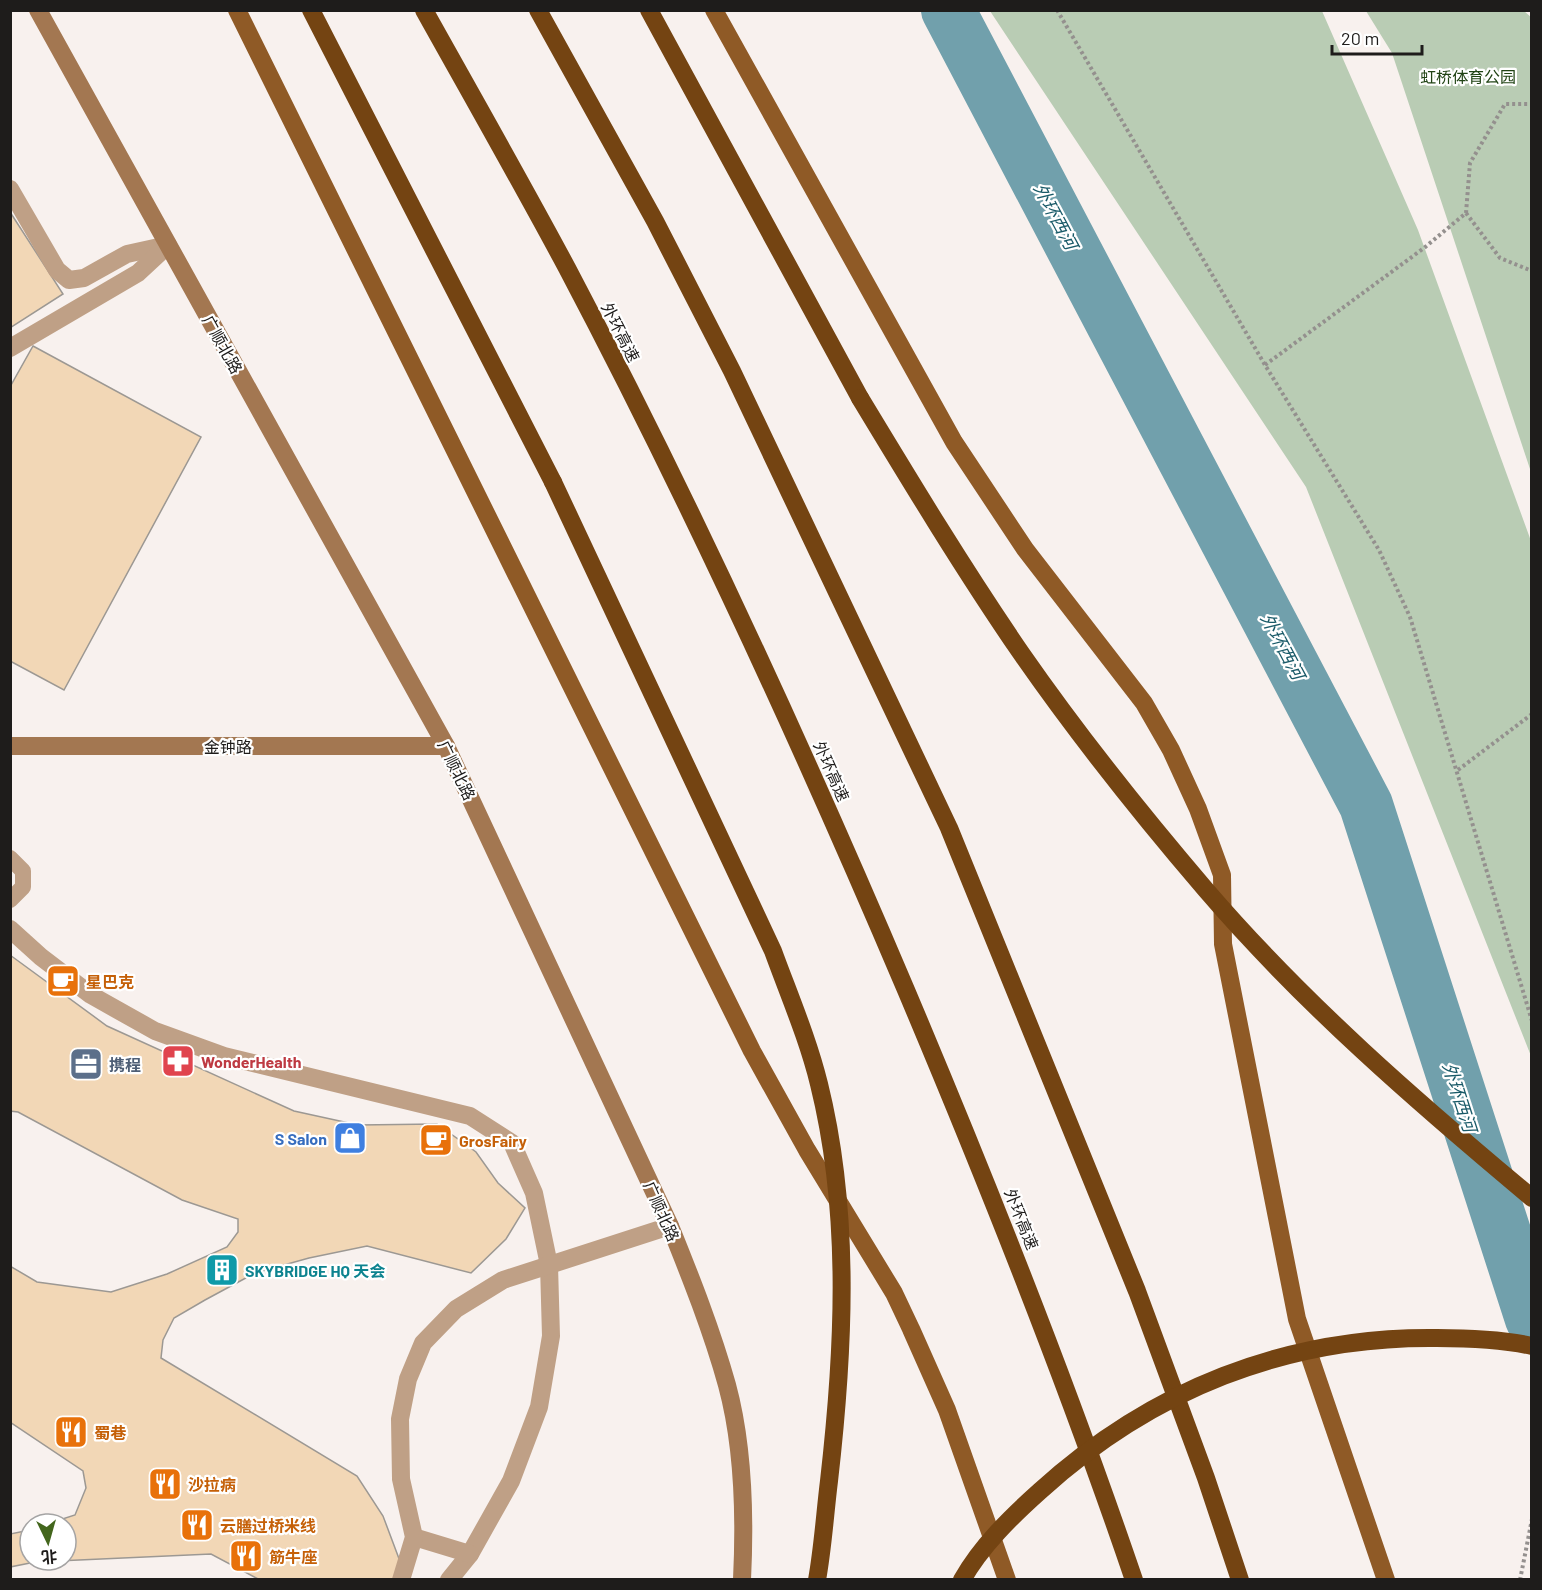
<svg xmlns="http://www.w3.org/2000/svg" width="1542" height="1590" font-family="Barlow,'Noto Sans SC',sans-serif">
	<rect width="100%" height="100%" fill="#f8f1ee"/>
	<g fill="#b9ccb4">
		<polygon points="990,11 1322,11 1418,230 1531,541 1531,1056 1306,487"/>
		<polygon points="1524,11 1532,18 1531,472 1392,53 1366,11"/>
	</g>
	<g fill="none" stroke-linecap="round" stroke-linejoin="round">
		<polyline stroke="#71a0ac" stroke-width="54" points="948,10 1366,805 1532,1319"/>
	</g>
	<g fill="#f2d7b6" stroke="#9c9893" stroke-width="1.5">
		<polygon points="10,212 63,294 10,328"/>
		<polygon points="33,346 201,437 64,690 10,661 10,387"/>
		<polygon points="10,955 107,1026 294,1111 358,1125 437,1124 476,1152 498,1183 525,1208 506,1239 471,1273 367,1246 309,1258 255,1273 205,1300 174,1318 163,1340 161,1358 357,1476 383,1516 401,1564 395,1580 260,1580 211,1554 35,1562 10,1567 10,1534 30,1530 30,1560 66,1560 66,1524 47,1524 75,1515 86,1488 83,1471 10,1422 10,1266 37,1282 111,1292 167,1274 227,1247 238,1232 238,1219 182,1200 18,1112 10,1111"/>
	</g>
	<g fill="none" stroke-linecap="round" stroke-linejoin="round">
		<g stroke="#94908e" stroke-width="4" stroke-dasharray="3 3" stroke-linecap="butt">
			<polyline points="1057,10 1265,365 1379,550 1410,617 1532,1021"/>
			<polyline points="1466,213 1500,258 1532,271"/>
			<polyline points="1265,365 1424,248 1466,213 1470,163 1505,104 1532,104"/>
			<polyline points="1458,770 1532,714"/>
			<polyline points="1520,1580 1532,1519"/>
		</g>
		<polyline stroke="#bfa086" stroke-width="16" points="10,858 23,871 23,887 10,900"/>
		<g stroke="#bfa086" stroke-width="18">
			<polyline points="10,189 57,270 69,280 84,278 127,254 168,245"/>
			<polyline points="10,348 138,273 167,246"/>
			<polyline points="10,929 41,957 91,995 155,1031 224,1056 470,1116 512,1143 534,1193 549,1265 551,1336 539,1407 511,1481 470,1554 449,1580"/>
			<polyline points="414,1537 470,1554"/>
			<polyline points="401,1580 414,1537 401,1479 400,1419 408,1379 423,1343 456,1309 503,1280 670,1226"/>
		</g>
		<g stroke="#a37751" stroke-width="18">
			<path d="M38,10L446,746L670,1226C691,1278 712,1331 727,1385C743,1444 745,1519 742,1580"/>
			<polyline points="10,746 446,746"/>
		</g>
		<g stroke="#8f5a26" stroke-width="18">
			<polyline points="237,10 752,1051 807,1150 894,1293 911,1329 947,1410 1007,1580"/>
			<polyline points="714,10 954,442 1025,549 1144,703 1171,750 1198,809 1222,875 1223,944 1297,1319 1386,1580"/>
		</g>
		<g stroke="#744412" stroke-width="18">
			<polyline points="311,10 553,482"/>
			<path d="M424,10C472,96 521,182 567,268C691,503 802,745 906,990C988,1184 1066,1380 1134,1580"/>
			<polyline points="538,10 655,221 732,371 949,828 1137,1291 1206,1478 1240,1580"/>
			<polyline points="649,10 860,398"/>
		</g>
		<g stroke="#744412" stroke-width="18">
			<path d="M860,398C912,484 964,570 1021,653C1078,735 1141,814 1206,890C1304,1004 1417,1102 1532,1198"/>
			<path d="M553,482L773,951C789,995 808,1039 819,1084C851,1213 844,1350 829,1481C825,1513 823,1547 817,1580"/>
			<path d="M962,1580C981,1546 1012,1516 1040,1491C1151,1390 1286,1336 1437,1338C1468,1338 1501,1339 1532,1346"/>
		</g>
	</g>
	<defs>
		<symbol id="cafe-square" viewBox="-11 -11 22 22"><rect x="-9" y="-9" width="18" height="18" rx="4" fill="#e8710a" stroke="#fff"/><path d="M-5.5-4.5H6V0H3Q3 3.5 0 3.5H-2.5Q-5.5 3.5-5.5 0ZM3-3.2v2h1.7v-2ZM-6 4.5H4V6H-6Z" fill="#fff"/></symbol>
		<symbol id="pharmacy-square" viewBox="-11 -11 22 22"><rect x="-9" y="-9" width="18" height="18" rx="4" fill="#e0444e" stroke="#fff"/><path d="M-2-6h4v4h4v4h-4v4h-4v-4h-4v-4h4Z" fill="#fff"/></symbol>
		<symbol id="office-square" viewBox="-11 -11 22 22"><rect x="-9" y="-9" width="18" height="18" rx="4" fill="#5c6f8a" stroke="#fff"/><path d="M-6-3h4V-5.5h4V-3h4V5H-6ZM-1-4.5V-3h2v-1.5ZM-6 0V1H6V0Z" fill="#fff"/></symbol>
		<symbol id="shop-square" viewBox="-11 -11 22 22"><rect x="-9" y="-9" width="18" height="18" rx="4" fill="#3f7fe0" stroke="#fff"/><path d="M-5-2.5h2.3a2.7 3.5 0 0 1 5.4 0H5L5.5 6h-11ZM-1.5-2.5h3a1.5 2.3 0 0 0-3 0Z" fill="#fff"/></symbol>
		<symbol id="building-square" viewBox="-11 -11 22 22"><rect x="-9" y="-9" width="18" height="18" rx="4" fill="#0f9aa8" stroke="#fff"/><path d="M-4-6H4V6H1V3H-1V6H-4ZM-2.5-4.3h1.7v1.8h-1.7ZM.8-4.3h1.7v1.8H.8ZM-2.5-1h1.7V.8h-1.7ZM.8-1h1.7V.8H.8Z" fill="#fff"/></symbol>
		<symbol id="restaurant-square" viewBox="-11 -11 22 22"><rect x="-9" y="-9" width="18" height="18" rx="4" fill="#e8710a" stroke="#fff"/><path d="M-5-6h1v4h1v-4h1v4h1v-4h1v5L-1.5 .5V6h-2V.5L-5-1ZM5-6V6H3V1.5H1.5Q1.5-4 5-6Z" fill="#fff"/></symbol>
	</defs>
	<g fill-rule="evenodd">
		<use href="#cafe-square" x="44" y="962" width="38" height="38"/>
		<use href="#pharmacy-square" x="159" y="1042" width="38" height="38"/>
		<use href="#office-square" x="67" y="1045" width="38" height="38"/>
		<use href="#shop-square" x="331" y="1119" width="38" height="38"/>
		<use href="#cafe-square" x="417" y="1121" width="38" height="38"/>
		<use href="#building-square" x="203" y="1251" width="38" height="38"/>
		<use href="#restaurant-square" x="52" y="1413" width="38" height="38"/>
		<use href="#restaurant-square" x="146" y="1465" width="38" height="38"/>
		<use href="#restaurant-square" x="178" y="1506" width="38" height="38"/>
		<use href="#restaurant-square" x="227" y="1537" width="38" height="38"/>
	</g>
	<g text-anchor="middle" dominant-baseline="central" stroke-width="4.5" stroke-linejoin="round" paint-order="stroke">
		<g font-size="16" fill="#204314" stroke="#fff">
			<text x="1468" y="76">虹桥体育公园</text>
		</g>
		<g font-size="16" fill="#1e1c1b" stroke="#fff">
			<text transform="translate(621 332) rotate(63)">外环高速</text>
			<text transform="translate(223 344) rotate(61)">广顺北路</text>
			<text x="228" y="746">金钟路</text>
			<text transform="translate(457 770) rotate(64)">广顺北路</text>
			<text transform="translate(832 771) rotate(66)">外环高速</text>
			<text transform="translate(662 1211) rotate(66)">广顺北路</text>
			<text transform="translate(1022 1219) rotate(68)">外环高速</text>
		</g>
		<g font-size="16" font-weight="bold" fill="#c56008" stroke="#fff" text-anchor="start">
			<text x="86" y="981">星巴克</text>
			<text x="459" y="1140">GrosFairy</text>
			<text x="94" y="1432">蜀巷</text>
			<text x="188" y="1484">沙拉病</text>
			<text x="220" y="1525">云膳过桥米线</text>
			<text x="269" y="1556">筋牛座</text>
		</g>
		<g font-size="16" font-weight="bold" fill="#be3a42" stroke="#fff" text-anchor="start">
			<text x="201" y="1061">WonderHealth</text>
		</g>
		<g font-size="16" font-weight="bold" fill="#4e5e75" stroke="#fff" text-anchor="start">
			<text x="109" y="1064">携程</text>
		</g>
		<g font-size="16" font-weight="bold" fill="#366cbe" stroke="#fff" text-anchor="end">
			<text x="327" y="1138">S Salon</text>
		</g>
		<g font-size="16" font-weight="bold" fill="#0d838f" stroke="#fff" text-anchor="start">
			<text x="245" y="1270">SKYBRIDGE HQ 天会</text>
		</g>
		<g font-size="18" font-style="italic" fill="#195a68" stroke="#fff">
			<text transform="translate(1056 216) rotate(62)">外环西河</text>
			<text transform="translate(1283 646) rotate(62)">外环西河</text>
			<text transform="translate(1460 1097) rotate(72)">外环西河</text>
		</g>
	</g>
	<rect width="1542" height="1590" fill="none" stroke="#1e1c1b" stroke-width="24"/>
	<g transform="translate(48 1542) rotate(175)"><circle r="28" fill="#ffffff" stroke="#a5a4a4" stroke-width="1.5"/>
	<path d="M0-4.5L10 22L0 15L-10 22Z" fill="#43661d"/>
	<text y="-9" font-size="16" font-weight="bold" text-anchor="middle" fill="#1e1c1b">北</text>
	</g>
	<path d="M1332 45v9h90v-9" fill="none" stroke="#1e1c1b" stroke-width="3"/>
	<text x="1341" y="45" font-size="18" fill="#1e1c1b" stroke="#ffffff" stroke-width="4.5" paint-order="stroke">20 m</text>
</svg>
